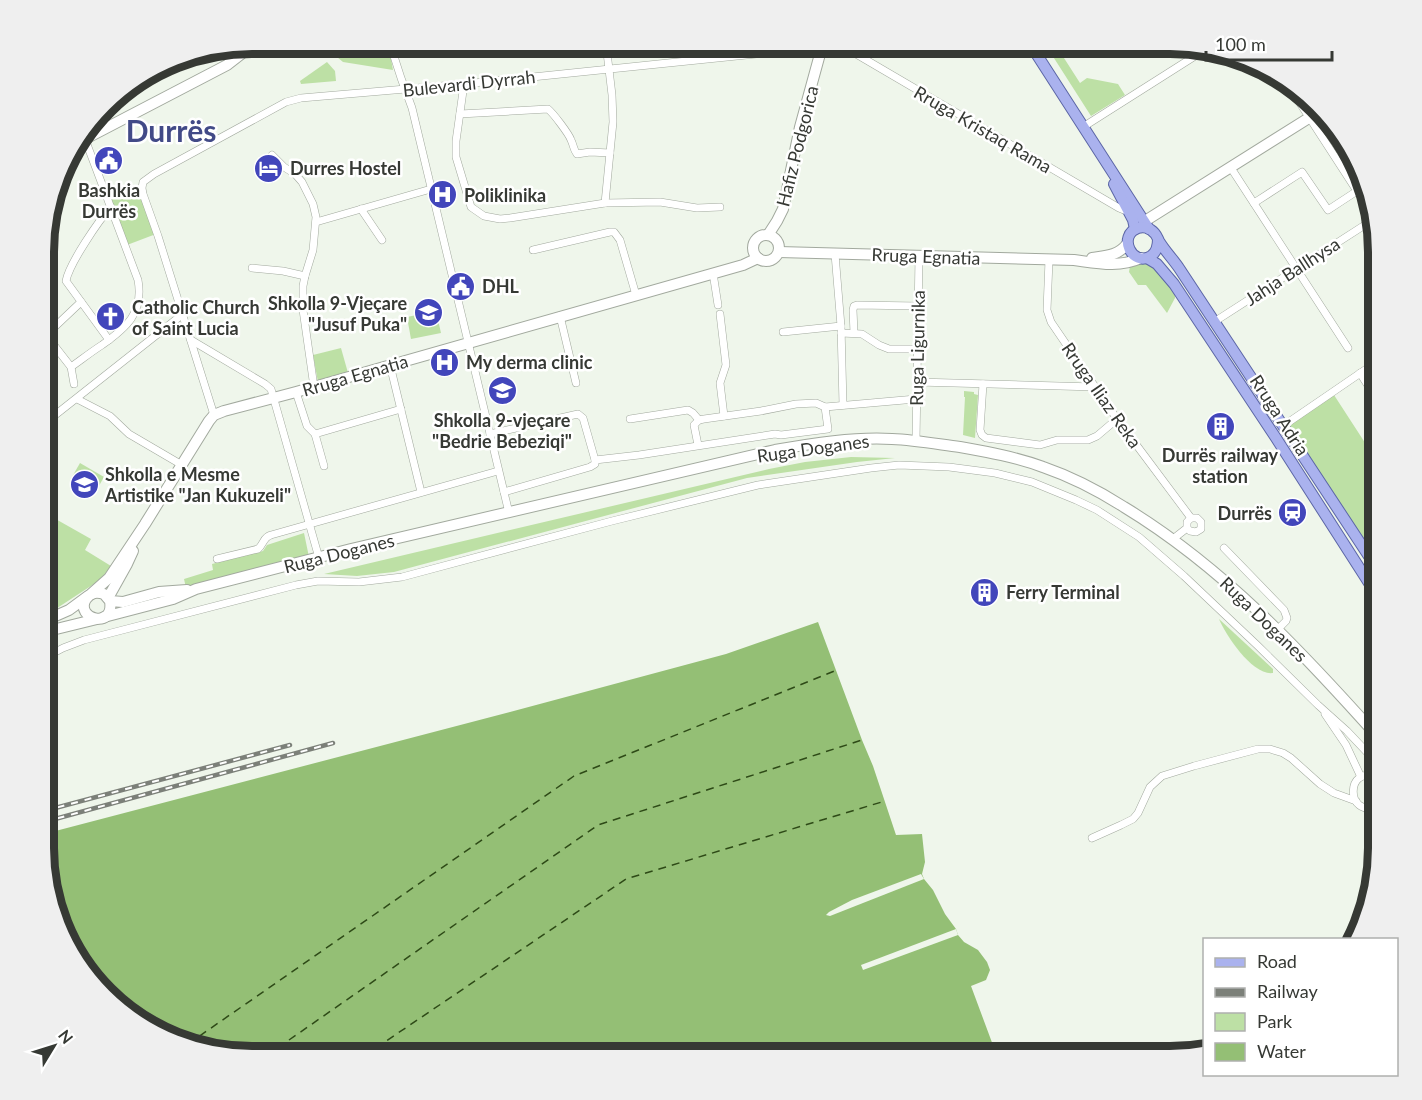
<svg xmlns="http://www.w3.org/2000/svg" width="1422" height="1100" font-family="Lato,sans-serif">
	<rect width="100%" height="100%" fill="#eff6eb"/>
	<g fill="#bde0a5">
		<polygon points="356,44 386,44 391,59 393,70 343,62 337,57"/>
		<polygon points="1045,44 1055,44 1080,83 1087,78 1118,84 1125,95 1091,116"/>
		<polygon points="327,62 335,71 336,81 301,84 300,81"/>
		<polygon points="138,187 156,234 127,245 109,198"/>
		<polygon points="1143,262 1153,265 1175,289 1175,298 1167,313 1146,285 1138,285 1129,272 1130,266"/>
		<polygon points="436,311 441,333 411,339 407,317"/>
		<polygon points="341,348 348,373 318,382 313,355"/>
		<polygon points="964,391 974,392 974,394 978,395 975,438 963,435 965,397 964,397"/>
		<polygon points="1334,395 1371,452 1365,458 1378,478 1378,568 1287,427"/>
		<polygon points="851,457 895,458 857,462 747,478 394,572 357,576 324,574 769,469 805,462"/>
		<polygon points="80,463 104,477 96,491 72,477"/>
		<polygon points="45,513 91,539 85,550 111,566 100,580 48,614 45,615"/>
		<polygon points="304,533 309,557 186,588 184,579 213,570 212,564 263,551 267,545"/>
		<path d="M1219,619L1273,669V673C1253,676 1226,636 1219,619Z"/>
	</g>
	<polygon fill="#94bf75" points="818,622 862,740 873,766 896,835 922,834 925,862 922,874 924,879 933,890 945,914 956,929 958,935 964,942 978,950 987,962 990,970 986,980 971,986 997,1056 239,1056 173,1041 115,1005 65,940 44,862 44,834 510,712 726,654"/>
	<g fill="#eff6eb">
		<polygon points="921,874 924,879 830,916 826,915 829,912 852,900"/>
		<polygon points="956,929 958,935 863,970 861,965"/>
	</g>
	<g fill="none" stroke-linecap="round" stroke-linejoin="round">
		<g stroke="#2e4a17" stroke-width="1.5" stroke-dasharray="8 6" stroke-linecap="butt">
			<polyline points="188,1044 574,776 837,670"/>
			<polyline points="266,1056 598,825 862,740"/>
			<polyline points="364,1056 626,879 885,801"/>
		</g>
		<defs>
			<g id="street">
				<polyline points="390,44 401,78 412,108 509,513"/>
				<polyline points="839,44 1119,208 1129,212"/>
				<polyline points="1287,83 1368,208"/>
				<polyline points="464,84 456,141 456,157 471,207 484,216 500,219 510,218 605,203 660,202 697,208 720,207"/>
				<path d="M460,114L548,109C553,113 569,134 571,140C574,146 573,149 577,154L590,152L610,153"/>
				<polyline points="1083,127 1206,49"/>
				<polyline points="272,155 284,167 295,174 302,182 313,204 316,217 313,250 305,276 303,286 303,310 314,387"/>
				<polyline points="1231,168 1348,348"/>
				<polyline points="605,203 613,122 612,95 606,44"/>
				<polyline points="1254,203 1302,172 1328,210 1357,191"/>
				<polyline points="361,209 382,240"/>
				<polyline points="316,222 431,189"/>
				<polyline points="533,250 610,232 614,232 620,240 636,295"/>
				<polyline points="835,254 841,326 843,405"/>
				<polyline points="1049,260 1047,310 1051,322 1117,419 1191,518"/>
				<polyline points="252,268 283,271 305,276"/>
				<polyline points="713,273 718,305"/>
				<polyline points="720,314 726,365 720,383 724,416"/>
				<polyline points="560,316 576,383"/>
				<polyline points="1214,322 1371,221"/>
				<polyline points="783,332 841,326"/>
				<polyline points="841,333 862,334 879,345 889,349 917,349"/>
				<polyline points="854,333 853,310 854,306 857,305 918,306"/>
				<polyline points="46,335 71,367 74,384"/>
				<polyline points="45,336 81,302"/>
				<path d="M109,340L66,281C69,264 99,220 111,207"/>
				<polyline points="191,340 265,384 271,389 319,558"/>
				<polyline points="390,365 421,492"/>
				<path d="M71,367C81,360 91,352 102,345C126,328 144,313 138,280L85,139"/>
				<polyline points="1360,373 1378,401"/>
				<polyline points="917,382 1095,387"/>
				<polyline points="983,384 980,430 982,435 986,438 1040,445 1057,440 1088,440 1097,436 1117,419"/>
				<polyline points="296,392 307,426 315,434 324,466"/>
				<polyline points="77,399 110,416 129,434 182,465"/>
				<polyline points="214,415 158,236 143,194 142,188 143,182 154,174 286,102 301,98 464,84 814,48"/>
				<polyline points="630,419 688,410 693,413 699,420"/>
				<polyline points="45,423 183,314"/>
				<polyline points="1283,426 1378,361"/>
				<polyline points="315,434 401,409"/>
				<polyline points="490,434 578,414 583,418 595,460 595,464 590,467 504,492"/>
				<polyline points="916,441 919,256"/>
				<polyline points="698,445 694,425 699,420 704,419 761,411 796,404 816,403 825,407 916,399"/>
				<polyline points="595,460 639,455 775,434 781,435 828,429 825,407"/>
				<polyline points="1173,539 1187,528 1187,522 1191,518 1197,518 1201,522 1201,529 1196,532 1190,531 1187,528"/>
				<polyline points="1224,548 1284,610 1287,618 1286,621 1277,630"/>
				<path d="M217,559L258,549C264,544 263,537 271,535L498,471"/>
				<polyline points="44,658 63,648 84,640 296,585 318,581 359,582 402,577 612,521 758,485 871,468 899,465 949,467 995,473 1032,482 1076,500 1097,510 1139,537 1184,576 1258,646 1318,705 1347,731 1378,764"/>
				<polyline points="1325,714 1346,745 1361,777"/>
				<path d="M1378,805C1345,821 1345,762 1378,778"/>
				<polyline points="1365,808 1378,816"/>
				<polyline points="1092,838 1121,825 1133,819 1138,813 1150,787 1162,776 1194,766 1258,749 1270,749 1283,753 1291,758 1320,784 1334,793 1356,801"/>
			</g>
			<g id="secondary">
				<polyline points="816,44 815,50 820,54 825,51 827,49 825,44"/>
				<polyline points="71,149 85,139 227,65 245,51 251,44"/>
				<polyline points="1145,221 1320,111"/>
				<circle cx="766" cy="248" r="13"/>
				<polyline points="768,235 777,221 783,209 800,127 820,54"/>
				<path d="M779,252L1074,260C1097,263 1119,268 1141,258"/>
				<path d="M1092,258C1105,256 1118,256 1127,244"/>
				<polyline points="91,594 109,578 145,524 209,421 214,415 224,411 296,392 743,265 758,258"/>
				<polyline points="108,598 127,564 133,551"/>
				<path d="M110,601C115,630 74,619 86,599C91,592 97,592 104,594L110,601L123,602L159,592L187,590"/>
				<path d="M104,617L173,599L196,589L351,549L775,450C814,443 853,437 892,439C915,440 937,444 960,447C988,452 1016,457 1043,467C1072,477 1099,491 1124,507C1223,567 1302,652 1378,737"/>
				<polyline points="44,621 69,610 88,596"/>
				<polyline points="44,632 97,619"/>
			</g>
			<g id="primary">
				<polyline points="1030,44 1149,229"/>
				<polyline points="1114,184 1133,220 1135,229"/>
				<path d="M1158,239C1158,246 1157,252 1151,256C1132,268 1117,235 1138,228C1142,227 1147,227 1151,230C1156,233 1157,237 1159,241C1165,251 1173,259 1179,268L1378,570"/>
				<polyline points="1147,258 1157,264 1174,284 1276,438 1378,597"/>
			</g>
		</defs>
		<use href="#street" stroke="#a2a99e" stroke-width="8"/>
		<use href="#secondary" stroke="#a2a99e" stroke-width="12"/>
		<use href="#primary" stroke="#5c66a6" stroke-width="12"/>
		<use href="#street" stroke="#fff" stroke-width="7"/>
		<use href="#secondary" stroke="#fff" stroke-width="10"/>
		<use href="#primary" stroke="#aab2ee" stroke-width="10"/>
		<defs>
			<g id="rail">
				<polyline points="44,811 290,745"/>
				<polyline points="44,822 333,743"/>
			</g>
		</defs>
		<use href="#rail" stroke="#7c8079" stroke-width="4.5"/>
		<use href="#rail" stroke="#fff" stroke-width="2" stroke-dasharray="7" stroke-linecap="butt"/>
	</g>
	<defs>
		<symbol id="civic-disc" viewBox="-11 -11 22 22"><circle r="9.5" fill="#4246bb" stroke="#fff"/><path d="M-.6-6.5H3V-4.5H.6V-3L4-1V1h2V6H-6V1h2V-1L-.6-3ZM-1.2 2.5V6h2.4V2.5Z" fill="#fff"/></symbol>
		<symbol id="hotel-disc" viewBox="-11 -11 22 22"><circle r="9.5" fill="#4246bb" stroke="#fff"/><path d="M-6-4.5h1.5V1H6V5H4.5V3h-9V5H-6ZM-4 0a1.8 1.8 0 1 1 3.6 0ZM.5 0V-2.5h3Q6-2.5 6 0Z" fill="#fff"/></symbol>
		<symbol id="hospital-disc" viewBox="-11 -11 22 22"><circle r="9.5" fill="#4246bb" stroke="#fff"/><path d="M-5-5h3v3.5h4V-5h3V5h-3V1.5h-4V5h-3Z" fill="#fff"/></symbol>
		<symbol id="school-disc" viewBox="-11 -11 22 22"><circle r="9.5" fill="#4246bb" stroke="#fff"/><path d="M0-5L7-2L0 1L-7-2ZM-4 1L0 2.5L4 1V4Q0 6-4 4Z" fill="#fff"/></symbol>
		<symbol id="church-disc" viewBox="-11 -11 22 22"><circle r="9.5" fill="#4246bb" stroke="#fff"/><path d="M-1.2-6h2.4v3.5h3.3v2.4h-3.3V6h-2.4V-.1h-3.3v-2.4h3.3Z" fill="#fff"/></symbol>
		<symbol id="building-disc" viewBox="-11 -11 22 22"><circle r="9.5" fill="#4246bb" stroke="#fff"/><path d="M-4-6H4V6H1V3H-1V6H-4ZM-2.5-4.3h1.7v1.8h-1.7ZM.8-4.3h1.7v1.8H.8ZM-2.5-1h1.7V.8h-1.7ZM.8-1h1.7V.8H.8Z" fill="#fff"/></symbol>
		<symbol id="station-disc" viewBox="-11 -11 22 22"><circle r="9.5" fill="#4246bb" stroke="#fff"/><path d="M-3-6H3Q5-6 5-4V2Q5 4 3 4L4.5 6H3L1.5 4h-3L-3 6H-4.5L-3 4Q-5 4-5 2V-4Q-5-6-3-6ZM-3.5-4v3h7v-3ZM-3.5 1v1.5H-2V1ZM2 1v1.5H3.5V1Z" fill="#fff"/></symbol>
	</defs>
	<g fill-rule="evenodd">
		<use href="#civic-disc" x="92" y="144" width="33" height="33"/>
		<use href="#hotel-disc" x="252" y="152" width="33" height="33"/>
		<use href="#hospital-disc" x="426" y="178" width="33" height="33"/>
		<use href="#civic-disc" x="444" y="270" width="33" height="33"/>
		<use href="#school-disc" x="412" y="296" width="33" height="33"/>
		<use href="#church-disc" x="94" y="300" width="33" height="33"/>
		<use href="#hospital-disc" x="428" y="346" width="33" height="33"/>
		<use href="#school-disc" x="486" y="374" width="33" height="33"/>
		<use href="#building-disc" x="1204" y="410" width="33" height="33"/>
		<use href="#school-disc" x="68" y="468" width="33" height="33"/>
		<use href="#station-disc" x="1276" y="496" width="33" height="33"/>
		<use href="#building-disc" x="968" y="576" width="33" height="33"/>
	</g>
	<g text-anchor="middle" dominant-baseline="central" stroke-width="5" stroke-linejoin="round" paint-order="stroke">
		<g font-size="18" fill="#363934" stroke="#fff">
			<text transform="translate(469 83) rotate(-6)">Bulevardi Dyrrah</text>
			<text transform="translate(983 129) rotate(30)">Rruga Kristaq Rama</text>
			<text transform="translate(797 146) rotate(-76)">Hafiz Podgorica</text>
			<text transform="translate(926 256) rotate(2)">Rruga Egnatia</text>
			<text transform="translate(1292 271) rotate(-33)">Jahja Ballhysa</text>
			<text transform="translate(917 348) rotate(-89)">Ruga Ligurnika</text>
			<text transform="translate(355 375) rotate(-16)">Rruga Egnatia</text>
			<text transform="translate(1102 395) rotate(55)">Rruga Iliaz Reka</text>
			<text transform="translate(1280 415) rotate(57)">Rruga Adria</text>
			<text transform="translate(813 448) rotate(-8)">Ruga Doganes</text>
			<text transform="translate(339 553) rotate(-14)">Ruga Doganes</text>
			<text transform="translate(1264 619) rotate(44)">Ruga Doganes</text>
		</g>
		<g font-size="18" font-weight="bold" fill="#363934" stroke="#fff" text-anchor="start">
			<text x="290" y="168">Durres Hostel</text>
			<text x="109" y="190" text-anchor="middle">Bashkia<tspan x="109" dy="21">Durrës</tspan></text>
			<text x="464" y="195">Poliklinika</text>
			<text x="482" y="286">DHL</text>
			<text x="407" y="303" text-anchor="end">Shkolla 9-Vjeçare<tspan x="407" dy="21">"Jusuf Puka"</tspan></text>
			<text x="132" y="307">Catholic Church<tspan x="132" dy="21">of Saint Lucia</tspan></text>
			<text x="466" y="362">My derma clinic</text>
			<text x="502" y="420" text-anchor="middle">Shkolla 9-vjeçare<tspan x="502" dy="21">"Bedrie Bebeziqi"</tspan></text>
			<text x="1220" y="455" text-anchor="middle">Durrës railway<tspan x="1220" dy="21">station</tspan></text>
			<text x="105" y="474">Shkolla e Mesme<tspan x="105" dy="21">Artistike "Jan Kukuzeli"</tspan></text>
			<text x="1272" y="513" text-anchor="end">Durrës</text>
			<text x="1006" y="592">Ferry Terminal</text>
		</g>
		<g font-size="30" font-weight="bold" fill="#424a87" stroke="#fff">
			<text x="171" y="130">Durrës</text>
		</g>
	</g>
	<path d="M0 0H1422V1100H0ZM252 54H1170A198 198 0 0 1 1368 252V848A198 198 0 0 1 1170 1046H252A198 198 0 0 1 54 848V252A198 198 0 0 1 252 54Z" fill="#efefef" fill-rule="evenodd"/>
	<path fill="none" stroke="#363934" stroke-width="8" d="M252 54H1170A198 198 0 0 1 1368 252V848A198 198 0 0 1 1170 1046H252A198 198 0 0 1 54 848V252A198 198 0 0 1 252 54Z"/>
	<rect x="1203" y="938" width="195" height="138" fill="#ffffff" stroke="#afb0ae" stroke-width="1.5"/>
	<rect x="1215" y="958" width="30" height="9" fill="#aab2ee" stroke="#afb0ae" stroke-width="1.5"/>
	<text x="1257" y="968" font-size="18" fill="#363934">Road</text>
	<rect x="1215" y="988" width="30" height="9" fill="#7c8079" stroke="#afb0ae" stroke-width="1.5"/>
	<text x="1257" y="998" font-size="18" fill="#363934">Railway</text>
	<rect x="1215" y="1013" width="30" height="18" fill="#bde0a5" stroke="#afb0ae" stroke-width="1.5"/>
	<text x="1257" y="1028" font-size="18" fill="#363934">Park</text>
	<rect x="1215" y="1043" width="30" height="18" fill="#94bf75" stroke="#afb0ae" stroke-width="1.5"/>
	<text x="1257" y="1058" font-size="18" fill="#363934">Water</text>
	<g transform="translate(54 1046) rotate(52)" stroke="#ffffff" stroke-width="4.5" paint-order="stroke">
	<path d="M0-4.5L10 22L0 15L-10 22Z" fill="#363934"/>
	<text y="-9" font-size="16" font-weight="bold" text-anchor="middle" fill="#363934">N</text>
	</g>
	<path d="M1206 51v9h126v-9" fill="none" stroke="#363934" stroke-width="3"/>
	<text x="1215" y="51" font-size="18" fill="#363934" stroke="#ffffff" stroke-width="4.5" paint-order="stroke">100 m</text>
</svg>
